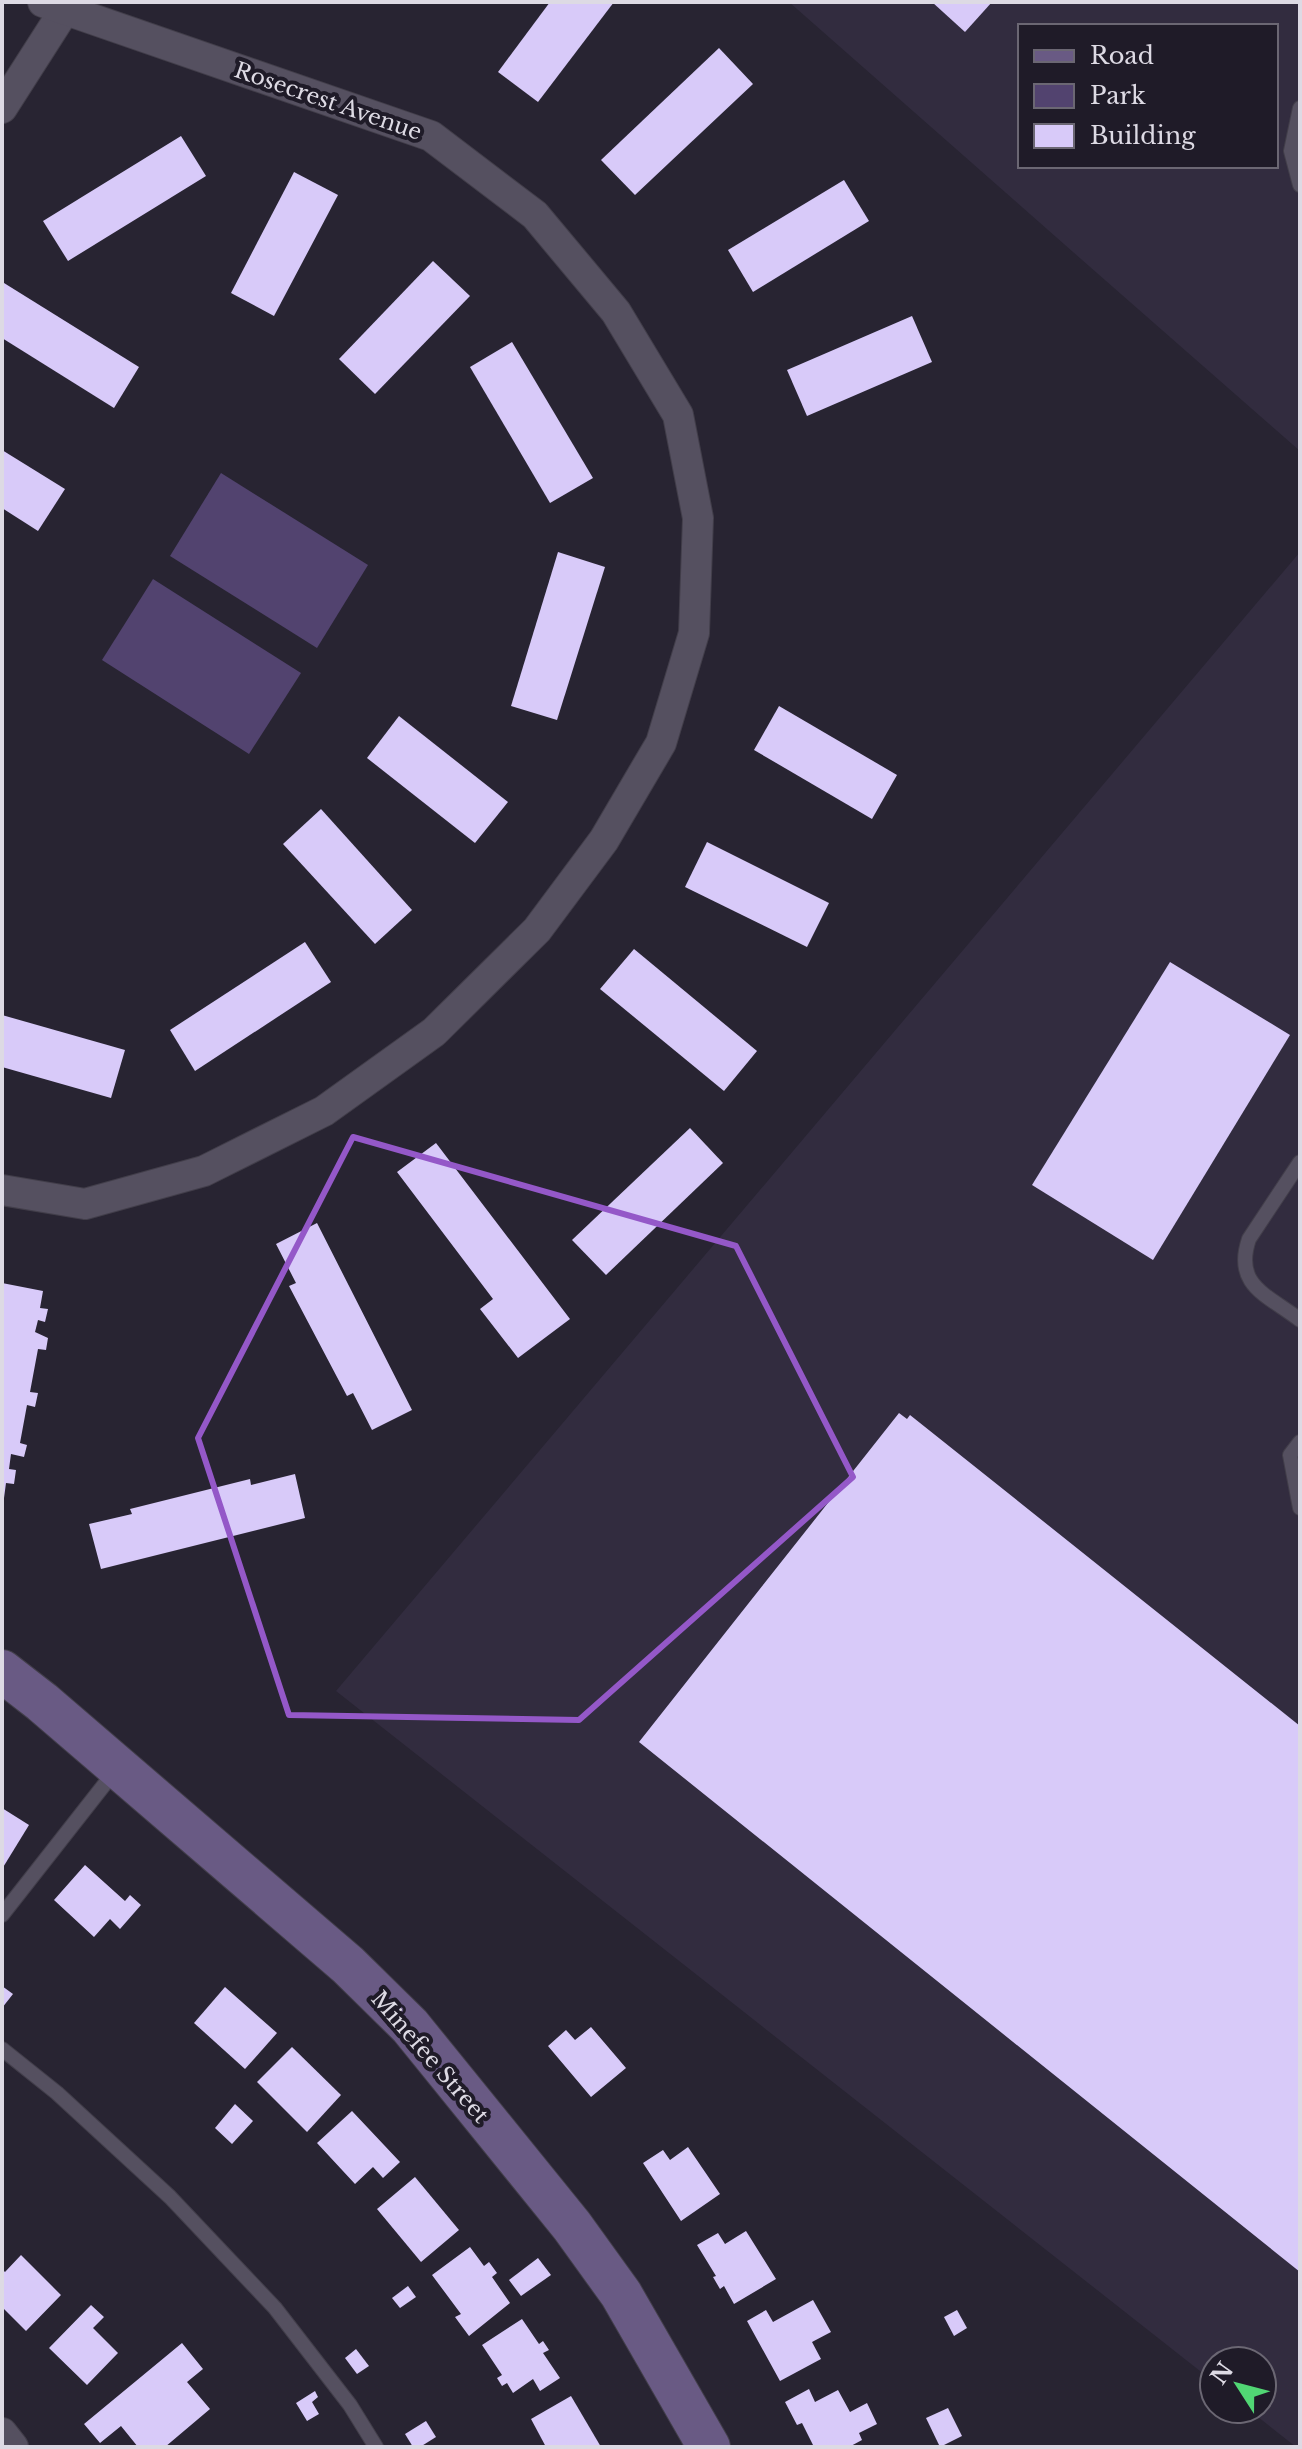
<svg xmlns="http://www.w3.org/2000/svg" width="1302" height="2449" font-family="'Libre Baskerville',serif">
	<rect width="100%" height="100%" fill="#282432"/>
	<g fill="#322c3f" fill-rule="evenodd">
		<path d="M789,2H1300V451L1073,252ZM1020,26H1276V166H1020Z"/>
		<polygon points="1300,552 1300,2447 1296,2447 1248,2409 1262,2409 1262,2361 1214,2361 1214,2382 336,1691"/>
	</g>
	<g fill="#52436f">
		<polygon points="221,473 368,565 317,648 170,556"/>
		<polygon points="153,579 301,673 249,754 102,660"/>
	</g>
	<g fill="#d8caf9">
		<polygon points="550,2 614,2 538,102 498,72"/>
		<polygon points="932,2 992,2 965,32"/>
		<polygon points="719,48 753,84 635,195 601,160"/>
		<polygon points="181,136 206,176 68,261 43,221"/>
		<polygon points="294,172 338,195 274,316 231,293"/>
		<polygon points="844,180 869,221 753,292 728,250"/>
		<polygon points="433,261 470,296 375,394 339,359"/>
		<polygon points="4,283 139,367 114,408 2,338 2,287"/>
		<polygon points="912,316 932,362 807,416 787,370"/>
		<polygon points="512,342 593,478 550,503 470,367"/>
		<polygon points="2,450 65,489 38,531 2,508"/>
		<polygon points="558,552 605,567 557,720 511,706"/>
		<polygon points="779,706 897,775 872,819 754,750"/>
		<polygon points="399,716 508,802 475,843 367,758"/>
		<polygon points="321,809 412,910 375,944 283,844"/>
		<polygon points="707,842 829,903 807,947 685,887"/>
		<polygon points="305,942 331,982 195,1071 170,1030"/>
		<polygon points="634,949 757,1051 724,1091 600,989"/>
		<polygon points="1170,962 1290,1035 1153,1260 1032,1185"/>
		<polygon points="2,1015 125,1050 111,1098 2,1067"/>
		<polygon points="690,1128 723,1163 606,1275 572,1240"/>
		<polygon points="436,1143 570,1319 518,1358 480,1309 493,1299 397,1172"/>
		<polygon points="317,1223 412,1410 372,1430 353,1393 347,1396 289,1286 296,1283 276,1244"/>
		<polygon points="2,1283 43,1291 40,1308 48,1309 45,1322 38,1320 35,1332 48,1338 46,1350 38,1349 30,1392 38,1393 35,1407 27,1405 20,1443 27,1445 24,1457 11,1454 9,1469 16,1470 14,1484 6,1483 4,1498"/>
		<polygon points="899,1413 907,1419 910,1415 1300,1726 1300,2272 639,1742"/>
		<polygon points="295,1474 305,1518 101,1569 89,1524 132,1514 130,1509 250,1479 251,1485"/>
		<polygon points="2,1808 29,1825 2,1869"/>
		<polygon points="85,1865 125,1901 130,1895 141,1905 120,1929 110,1919 94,1937 54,1900"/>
		<polygon points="2,1986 13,1994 2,2008"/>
		<polygon points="225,1987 277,2033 245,2069 194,2023"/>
		<polygon points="591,2027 626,2068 591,2097 548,2046 566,2030 575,2040"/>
		<polygon points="292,2047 341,2095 307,2132 257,2082"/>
		<polygon points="235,2104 253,2121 232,2144 215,2128"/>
		<polygon points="352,2111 400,2162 383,2178 373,2167 355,2184 317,2143"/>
		<polygon points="688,2147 720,2194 681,2221 643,2163 663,2150 670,2160"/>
		<polygon points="415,2177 459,2230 421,2262 377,2209"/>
		<polygon points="746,2231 776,2279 734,2304 724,2286 720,2289 713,2277 716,2276 697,2245 718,2233 725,2244"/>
		<polygon points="470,2247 484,2266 489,2262 497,2273 492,2277 510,2303 469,2336 455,2317 461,2314 432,2275"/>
		<polygon points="21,2255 61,2295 26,2331 2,2307 2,2269 5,2272"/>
		<polygon points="538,2258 551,2275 521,2296 509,2280"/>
		<polygon points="408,2286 416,2297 400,2308 392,2298"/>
		<polygon points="813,2300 831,2332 812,2342 821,2359 780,2381 747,2321 766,2310 773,2322"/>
		<polygon points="91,2305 104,2317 93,2328 118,2353 87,2385 49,2348"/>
		<polygon points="957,2310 967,2328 954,2336 944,2317"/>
		<polygon points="522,2319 539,2344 543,2341 549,2350 543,2353 560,2378 540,2391 533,2379 513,2393 507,2383 502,2386 497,2378 502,2375 482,2345"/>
		<polygon points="182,2343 203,2369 187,2382 210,2409 165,2447 138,2447 121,2426 100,2443 84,2424"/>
		<polygon points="356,2349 369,2366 357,2374 345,2358"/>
		<polygon points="809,2389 815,2402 838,2390 850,2412 867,2403 877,2424 859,2433 862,2440 849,2447 814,2447 802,2423 797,2425 785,2402"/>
		<polygon points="315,2391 318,2397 312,2402 319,2414 307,2421 296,2403"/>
		<polygon points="571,2396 601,2447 546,2447 531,2419"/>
		<polygon points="948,2408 962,2436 940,2447 926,2418"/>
		<polygon points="426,2421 436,2437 420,2447 413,2447 405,2434"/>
	</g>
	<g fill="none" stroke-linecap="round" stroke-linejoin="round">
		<defs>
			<g id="lane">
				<polyline points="1300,108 1291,151 1300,185"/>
				<path d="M1300,1162L1249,1239C1233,1286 1268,1295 1300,1320"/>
				<polyline points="1300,1442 1290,1455 1300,1508"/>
				<polyline points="2,1915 115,1771"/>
				<polyline points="2,2049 57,2093 170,2197 275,2308 350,2405 376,2447"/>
			</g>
			<g id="street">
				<polyline points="2,108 64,11"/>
				<polyline points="2,1190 85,1204 204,1171 324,1111 434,1032 537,930 604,840 661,743 694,633 698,518 678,415 616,312 535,215 431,136 43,2"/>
				<polyline points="2,2433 13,2447"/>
			</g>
			<polyline id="secondary" points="2,1671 42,1702 348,1965 410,2026 572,2226 621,2294 709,2447"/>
		</defs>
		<use href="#lane" stroke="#423e4a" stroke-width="16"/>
		<use href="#street" stroke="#423e4a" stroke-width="32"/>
		<use href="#secondary" stroke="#423e4a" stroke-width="44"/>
		<use href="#lane" stroke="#555060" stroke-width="14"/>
		<use href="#street" stroke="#555060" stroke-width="30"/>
		<use href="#secondary" stroke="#695a84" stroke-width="42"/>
	</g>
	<path fill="none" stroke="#9458c8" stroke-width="6" stroke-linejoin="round" d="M353,1137L736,1246L853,1477L579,1720L289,1715L198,1438Z"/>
	<g text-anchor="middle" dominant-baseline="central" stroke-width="8" stroke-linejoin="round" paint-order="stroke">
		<g font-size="22" fill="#dddae4" stroke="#1f1b28">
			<text transform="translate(328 101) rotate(19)">Rosecrest Avenue</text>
			<text transform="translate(430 2057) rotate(49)">Minefee Street</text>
		</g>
	</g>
	<rect width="1302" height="2449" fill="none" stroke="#dddae4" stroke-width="8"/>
	<rect x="1018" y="24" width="260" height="144" fill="#1f1b28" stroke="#6b6773" stroke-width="2"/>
	<rect x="1034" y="50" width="40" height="12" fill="#695a84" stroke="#6b6773" stroke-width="2"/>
	<text x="1090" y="64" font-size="24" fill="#dddae4">Road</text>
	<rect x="1034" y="84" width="40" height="24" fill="#52436f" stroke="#6b6773" stroke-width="2"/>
	<text x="1090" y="104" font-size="24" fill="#dddae4">Park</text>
	<rect x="1034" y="124" width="40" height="24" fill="#d8caf9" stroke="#6b6773" stroke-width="2"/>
	<text x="1090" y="144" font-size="24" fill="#dddae4">Building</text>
	<g transform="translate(1238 2385) rotate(306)"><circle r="38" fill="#1f1b28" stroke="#6b6773" stroke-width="2"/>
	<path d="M0-6L14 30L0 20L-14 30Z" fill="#51d674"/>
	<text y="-12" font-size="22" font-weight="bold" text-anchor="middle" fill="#dddae4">N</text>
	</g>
</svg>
